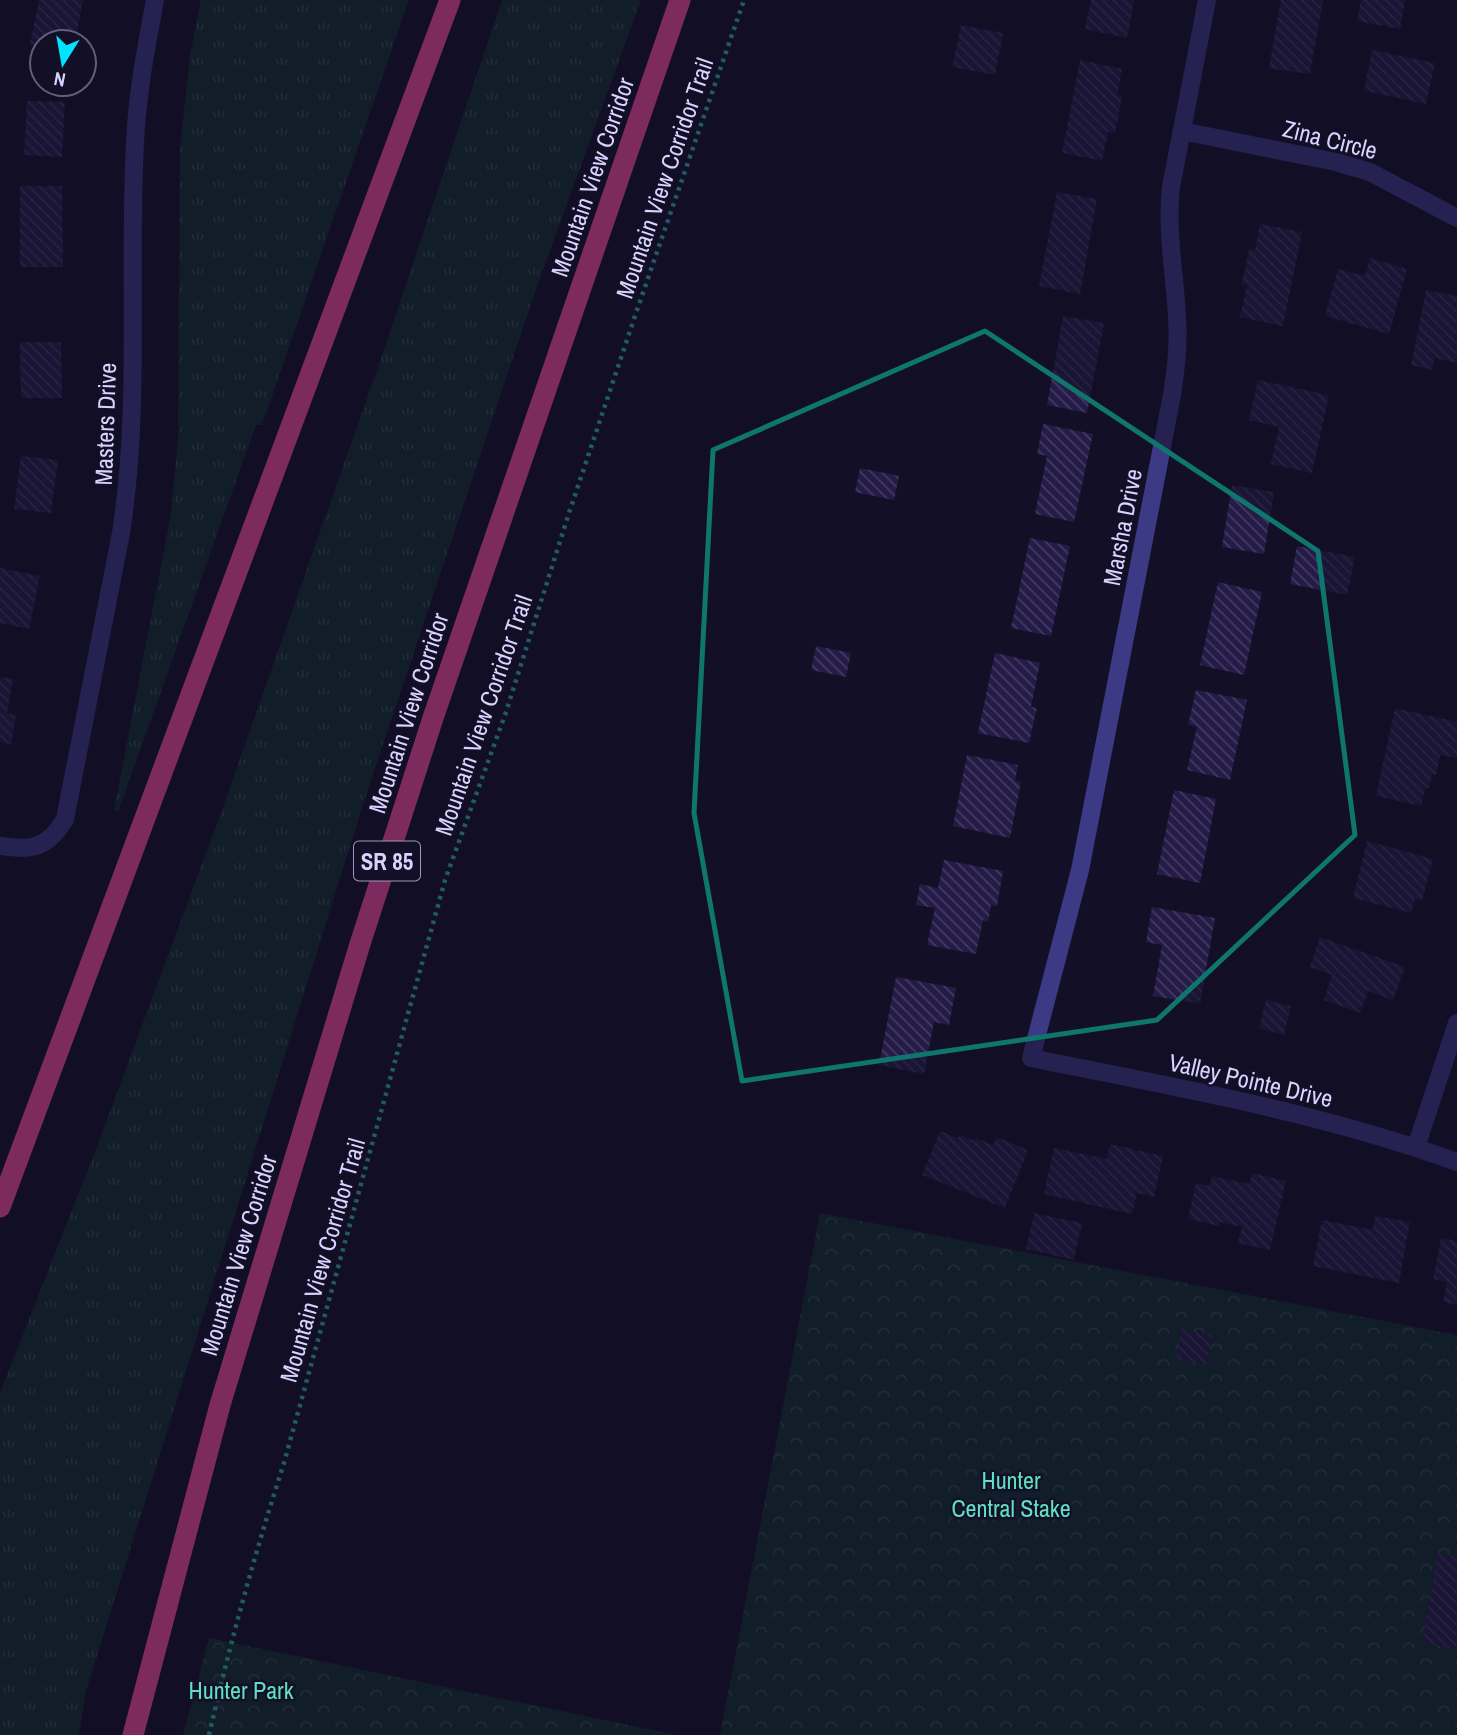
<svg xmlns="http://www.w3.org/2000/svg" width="1457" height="1735" font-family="'Archivo Narrow',sans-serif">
	<defs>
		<pattern id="grass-tufts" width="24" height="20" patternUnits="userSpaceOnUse" patternTransform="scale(1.75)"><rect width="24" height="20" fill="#12302f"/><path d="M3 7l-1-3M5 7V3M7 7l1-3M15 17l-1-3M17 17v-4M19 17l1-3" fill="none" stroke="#344d4e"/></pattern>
		<pattern id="forest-crowns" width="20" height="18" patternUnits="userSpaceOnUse" patternTransform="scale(1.75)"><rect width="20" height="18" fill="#12302f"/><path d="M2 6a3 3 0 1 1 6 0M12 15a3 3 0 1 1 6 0" fill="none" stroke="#344d4e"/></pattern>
		<pattern id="building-back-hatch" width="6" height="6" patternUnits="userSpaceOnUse" patternTransform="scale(1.75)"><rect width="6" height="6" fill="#241b47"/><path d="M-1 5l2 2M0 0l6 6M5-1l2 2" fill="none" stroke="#433b63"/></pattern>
	</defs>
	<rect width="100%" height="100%" fill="#130f26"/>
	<g fill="url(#grass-tufts)">
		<polygon points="201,0 409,0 262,425 256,425 118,812 114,810 171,514 178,440 180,148 190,56"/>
		<polygon points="502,0 641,0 536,289 366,795 86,1691 79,1735 0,1735 0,1393 96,1149 221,813 377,370"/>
	</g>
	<g fill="url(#forest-crowns)">
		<polygon points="820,1213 1457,1335 1457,1735 720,1735"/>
		<polygon points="209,1638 677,1735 183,1735"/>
	</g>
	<g fill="url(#building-back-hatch)">
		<polygon points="39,0 83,0 75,42 42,42 42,47 30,44"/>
		<polygon points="1091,0 1134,0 1127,38 1085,29"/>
		<polygon points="1281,0 1323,0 1310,74 1269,68"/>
		<polygon points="1361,0 1405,0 1400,29 1357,21"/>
		<polygon points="961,25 1003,33 995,75 952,67"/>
		<polygon points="1372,50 1435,63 1426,104 1364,91"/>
		<polygon points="1080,60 1122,69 1117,95 1122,96 1115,133 1108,132 1102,161 1062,153"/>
		<polygon points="27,101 65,102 62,157 24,155"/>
		<polygon points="20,186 62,186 63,267 20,267"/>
		<polygon points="1057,192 1097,199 1080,294 1039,286"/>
		<polygon points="1260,224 1302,232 1283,326 1240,317 1247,285 1242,284 1249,249 1255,250"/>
		<polygon points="1370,258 1407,269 1389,334 1325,316 1338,269 1365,276"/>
		<polygon points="1426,290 1457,296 1457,363 1434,358 1432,370 1411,365"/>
		<polygon points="1063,316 1104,323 1087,413 1047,405"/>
		<polygon points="20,342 61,342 62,398 21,398"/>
		<polygon points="1258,380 1329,395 1312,473 1271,464 1279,427 1249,420"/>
		<polygon points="1043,424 1093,434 1074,522 1035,514 1047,456 1037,454"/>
		<polygon points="21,456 58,460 51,513 14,509"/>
		<polygon points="860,468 899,476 894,500 855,492"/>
		<polygon points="1232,485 1274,492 1264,554 1222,547"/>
		<polygon points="1030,538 1070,546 1051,636 1011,628"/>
		<polygon points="1297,546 1355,557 1347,595 1290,584"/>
		<polygon points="0,568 40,576 29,629 0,623"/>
		<polygon points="1218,582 1262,592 1244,675 1200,665"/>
		<polygon points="816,646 851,653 846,677 811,670"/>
		<polygon points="995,653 1040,663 1031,707 1037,708 1029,743 978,733"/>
		<polygon points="0,677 13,679 7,713 16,715 11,744 0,742"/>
		<polygon points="1196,690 1247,700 1230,780 1187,770 1197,727 1188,724"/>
		<polygon points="1395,708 1457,722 1457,758 1440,755 1436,775 1432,774 1429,788 1425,788 1421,806 1376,796"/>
		<polygon points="967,755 1018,765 1015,781 1021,782 1010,838 953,826"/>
		<polygon points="1174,790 1216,799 1200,883 1157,874"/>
		<polygon points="1367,841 1433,859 1422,901 1415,899 1411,913 1353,898"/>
		<polygon points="944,860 1003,871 997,906 991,905 988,922 983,920 976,954 927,945 935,908 916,905 920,884 938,888"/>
		<polygon points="1152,907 1215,918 1200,1004 1153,996 1162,945 1146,942"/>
		<polygon points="1320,937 1405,967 1393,1000 1368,991 1360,1013 1324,1000 1332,975 1310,967"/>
		<polygon points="896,977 956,988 949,1025 934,1022 924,1074 879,1065"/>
		<polygon points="1266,1000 1291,1006 1284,1035 1259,1028"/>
		<polygon points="940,1131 958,1138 960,1135 975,1141 976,1138 993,1145 997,1137 1028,1150 1005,1208 922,1175"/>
		<polygon points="1110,1144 1163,1156 1154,1197 1137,1193 1132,1214 1044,1194 1054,1148 1107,1159"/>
		<polygon points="1252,1173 1286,1181 1270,1250 1238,1243 1242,1227 1220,1222 1219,1226 1188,1219 1196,1183 1209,1186 1212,1176 1249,1184"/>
		<polygon points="1034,1213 1082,1223 1074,1260 1026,1249"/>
		<polygon points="1375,1216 1410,1222 1399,1283 1313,1266 1322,1220 1373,1230"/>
		<polygon points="1441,1238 1457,1241 1457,1305 1443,1302 1447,1282 1433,1279"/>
		<polygon points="1182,1329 1212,1335 1207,1364 1176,1359"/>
		<polygon points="1438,1553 1457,1557 1457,1649 1422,1643"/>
	</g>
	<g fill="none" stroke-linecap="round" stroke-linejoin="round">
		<path stroke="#2fb8b0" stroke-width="4.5" stroke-dasharray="3.5 5" stroke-linecap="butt" d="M209,1735C230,1643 255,1553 284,1463L445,880L505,715L569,513L636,313L744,0"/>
		<g stroke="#3d3a85" stroke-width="18">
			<path d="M1207,0L1171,187C1166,231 1175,274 1177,318C1179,344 1176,370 1172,395L1080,870L1031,1058C1174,1087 1319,1112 1457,1162"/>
			<polyline points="1182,131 1336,162 1370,172 1457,218"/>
			<path d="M0,846C32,851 48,848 65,819L121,533C141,405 128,272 135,143C137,95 146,48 155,0"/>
			<polyline points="1416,1147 1457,1023"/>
		</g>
		<g stroke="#ff4fa3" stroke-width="21">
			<polyline points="0,1207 450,0"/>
			<polyline points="133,1735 220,1405 360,944 434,715 680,0"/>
		</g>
	</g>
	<path d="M0 0H1457V1735H0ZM985,331L1318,551L1355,835L1157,1020L742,1081L694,813L713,450Z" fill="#130f26" fill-opacity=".55" fill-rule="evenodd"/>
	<path fill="none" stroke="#0f766e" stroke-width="5" stroke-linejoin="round" d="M985,331L1318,551L1355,835L1157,1020L742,1081L694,813L713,450Z"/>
	<g text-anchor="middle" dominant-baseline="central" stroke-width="5" stroke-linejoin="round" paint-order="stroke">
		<rect fill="#130f26" stroke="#9e99be" stroke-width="2" x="354" y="841.5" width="66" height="39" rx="5"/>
		<g font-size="23" font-weight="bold" fill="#d9d4ff">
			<text x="387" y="861">SR 85</text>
		</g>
		<g font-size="24" fill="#d9d4ff" stroke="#130f26">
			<text transform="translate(1330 139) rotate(14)">Zina Circle</text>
			<text transform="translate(592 177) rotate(-71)">Mountain View Corridor</text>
			<text transform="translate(664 178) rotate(-71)">Mountain View Corridor Trail</text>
			<text transform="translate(105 424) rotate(-88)">Masters Drive</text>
			<text transform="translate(1122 527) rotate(-79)">Marsha Drive</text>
			<text transform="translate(408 713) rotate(-72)">Mountain View Corridor</text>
			<text transform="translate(483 715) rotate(-71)">Mountain View Corridor Trail</text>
			<text transform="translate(1251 1080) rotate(13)">Valley Pointe Drive</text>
			<text transform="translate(238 1255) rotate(-73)">Mountain View Corridor</text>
			<text transform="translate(322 1260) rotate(-74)">Mountain View Corridor Trail</text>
		</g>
		<g font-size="24" fill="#5fe0c0" stroke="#130f26">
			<text x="1011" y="1480">Hunter<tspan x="1011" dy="28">Central Stake</tspan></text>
			<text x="241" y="1690">Hunter Park</text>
		</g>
	</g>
	<g transform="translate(63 63) rotate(191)"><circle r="33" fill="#130f26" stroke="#625e7d" stroke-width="2"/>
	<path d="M0-5L12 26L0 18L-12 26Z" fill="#00e5ff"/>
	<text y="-10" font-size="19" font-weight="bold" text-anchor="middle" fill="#d9d4ff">N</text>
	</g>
</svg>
